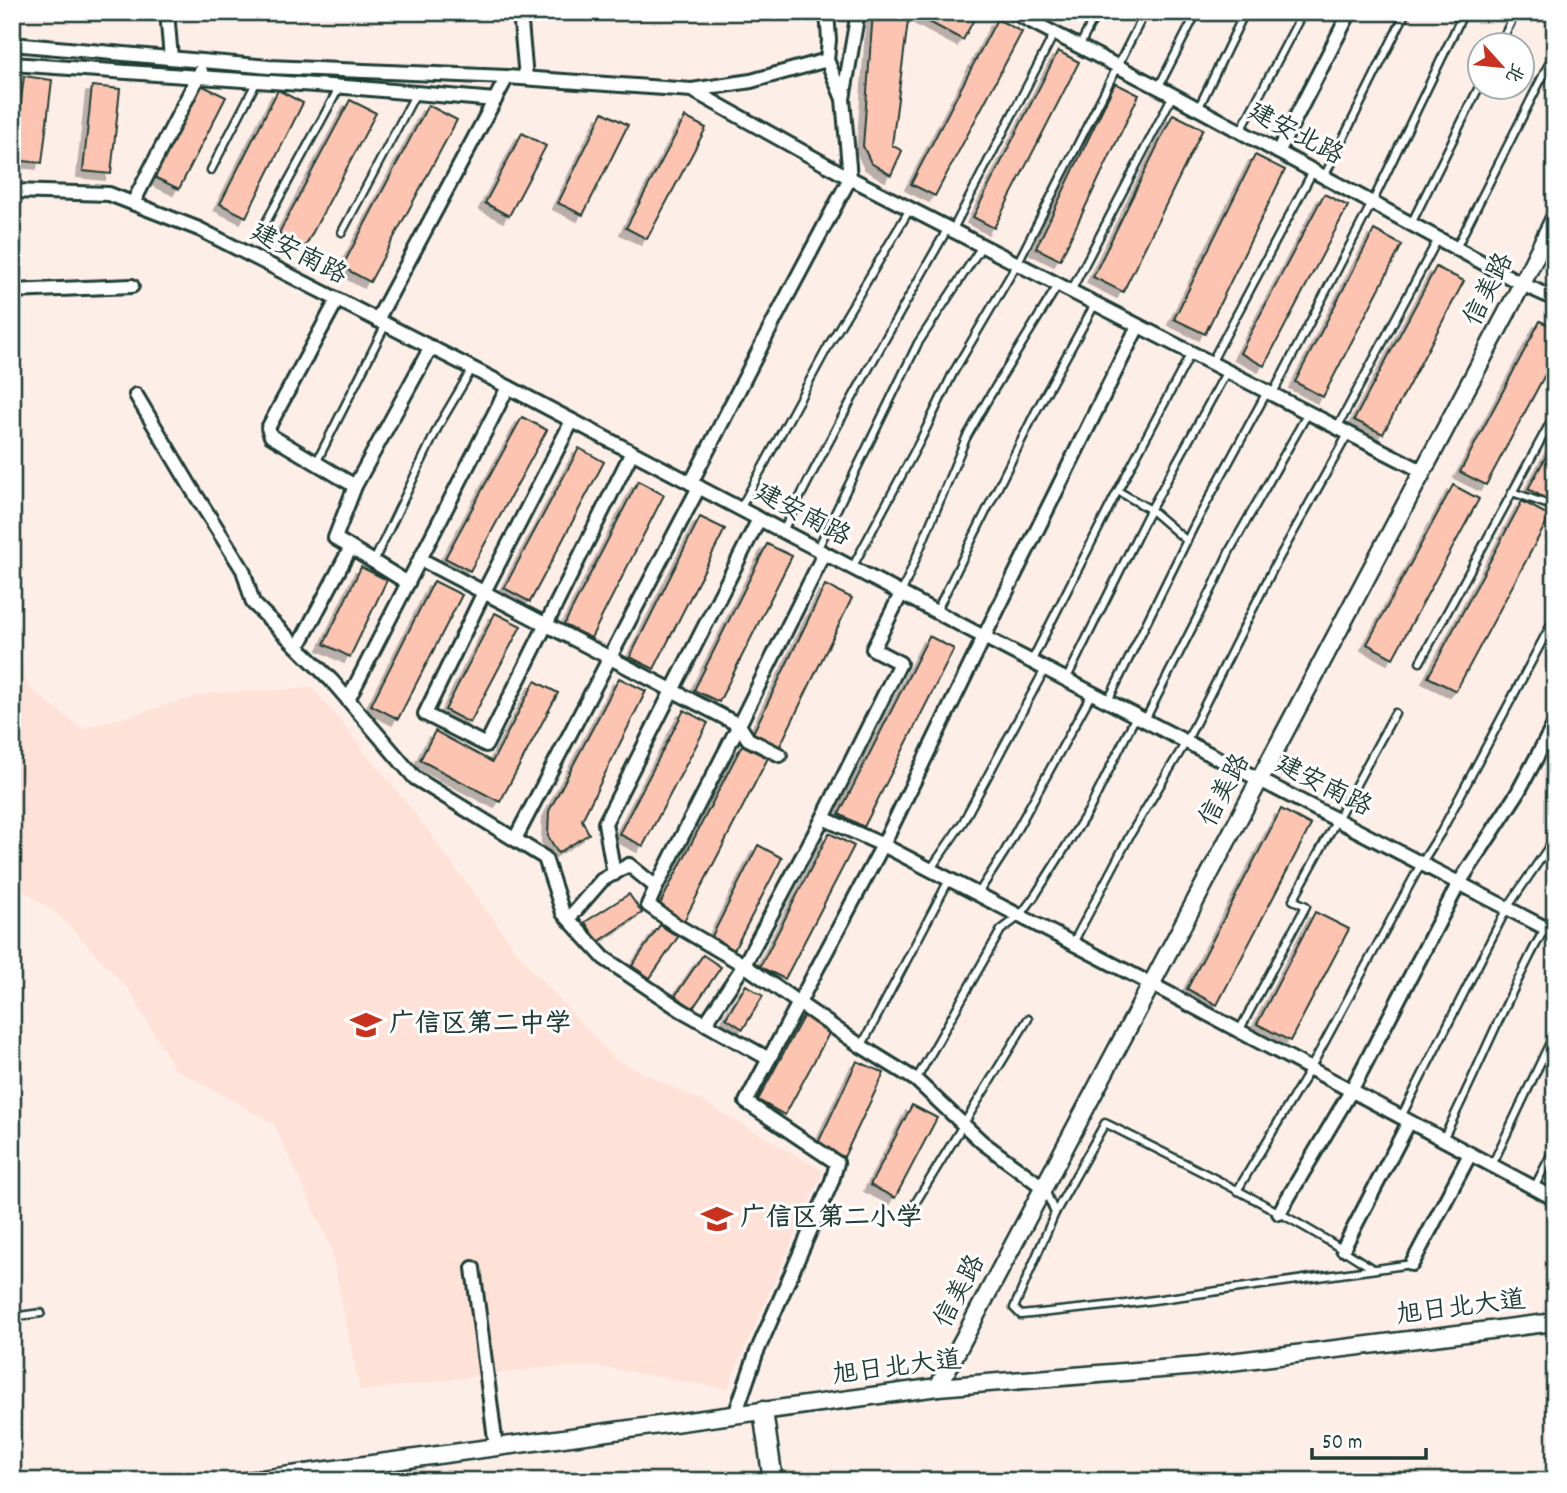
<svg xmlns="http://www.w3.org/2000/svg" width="1567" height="1493" font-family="Dekko,'LXGW WenKai TC',sans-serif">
	<defs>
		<filter id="shadow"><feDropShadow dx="-6" dy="6" stdDeviation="0" flood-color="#0004"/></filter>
	</defs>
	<rect width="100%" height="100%" fill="#feeee8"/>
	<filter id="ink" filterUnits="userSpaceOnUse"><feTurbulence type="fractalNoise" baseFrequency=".0143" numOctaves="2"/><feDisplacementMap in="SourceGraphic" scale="14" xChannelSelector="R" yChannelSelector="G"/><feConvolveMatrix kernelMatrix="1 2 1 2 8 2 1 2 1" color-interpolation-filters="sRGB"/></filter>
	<g filter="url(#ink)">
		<polygon fill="#fee2d8" points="12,645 28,686 81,729 210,693 313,688 414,812 524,961 614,1059 702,1101 823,1171 727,1389 596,1366 545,1368 360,1391 330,1245 273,1123 174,1068 130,991 60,916 12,882"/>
		<g fill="#fdc5b1" stroke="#1f3d34" stroke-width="2" filter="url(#shadow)">
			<polygon points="873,12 978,12 963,40 918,16 908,21 892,145 902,151 891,175 871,163 863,146"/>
			<polygon points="997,19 1022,32 935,196 911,184"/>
			<polygon points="1058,51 1079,62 994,228 973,217"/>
			<polygon points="24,76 52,80 42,163 14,160"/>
			<polygon points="1115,83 1139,95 1060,260 1036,248"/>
			<polygon points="201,85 226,97 179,189 154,177"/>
			<polygon points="92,86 120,89 111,174 83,171"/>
			<polygon points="278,90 303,103 246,217 220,204"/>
			<polygon points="350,100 376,113 305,247 279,233"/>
			<polygon points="428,105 457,120 370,282 342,267"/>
			<polygon points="603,112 628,125 583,215 558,203"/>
			<polygon points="1173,114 1203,129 1123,292 1093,277"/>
			<polygon points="685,117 706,128 647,239 626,228"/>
			<polygon points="522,133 546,146 509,216 485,203"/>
			<polygon points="1255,155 1285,170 1205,334 1174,319"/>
			<polygon points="1324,194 1348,206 1264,366 1240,353"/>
			<polygon points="1374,230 1402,245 1323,397 1295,382"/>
			<polygon points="1436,267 1464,281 1383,434 1354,420"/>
			<polygon points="1540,321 1555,328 1555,356 1486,485 1460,472"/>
			<polygon points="522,417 547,430 470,571 445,558"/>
			<polygon points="1555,440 1555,502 1554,503 1528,489"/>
			<polygon points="579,448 604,462 530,602 504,588"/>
			<polygon points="638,481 664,495 591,638 564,625"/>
			<polygon points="1453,485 1479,499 1393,658 1367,644"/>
			<polygon points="1522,501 1550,516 1456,691 1428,677"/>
			<polygon points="700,517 725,529 654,669 630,657"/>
			<polygon points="767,544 792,556 719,702 694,690"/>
			<polygon points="361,567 387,580 350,657 324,644"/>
			<polygon points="434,581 462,595 398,719 371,705"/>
			<polygon points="825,585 852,598 779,748 752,735"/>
			<polygon points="495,613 521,626 470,723 445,710"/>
			<polygon points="929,636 954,649 864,827 839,814"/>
			<polygon points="619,678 646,691 582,820 589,834 558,853 548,836 549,811"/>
			<polygon points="535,681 558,693 500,802 420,760 435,731 492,762"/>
			<polygon points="684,710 708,723 643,846 619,834"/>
			<polygon points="742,745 768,758 683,923 657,910"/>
			<polygon points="1281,809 1311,825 1217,1005 1187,989"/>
			<polygon points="829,833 854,846 785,979 760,967"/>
			<polygon points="758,845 782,858 734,950 711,938"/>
			<polygon points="629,894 642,913 598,942 585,922"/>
			<polygon points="1315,912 1349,929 1290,1041 1257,1024"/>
			<polygon points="660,925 678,937 650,978 632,966"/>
			<polygon points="703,955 721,967 693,1008 675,996"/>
			<polygon points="746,985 763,996 743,1029 726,1018"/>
			<polygon points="805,1013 832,1028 785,1115 758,1100"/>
			<polygon points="857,1061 884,1073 844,1157 817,1145"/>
			<polygon points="912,1105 937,1118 895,1198 870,1185"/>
		</g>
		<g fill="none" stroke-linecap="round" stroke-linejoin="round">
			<defs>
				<g id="service">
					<polyline points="1499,46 1516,12"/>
					<polyline points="1079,47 1097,12"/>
					<polyline points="1158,88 1197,12"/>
					<polyline points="1198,109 1245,12"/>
					<polyline points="1240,132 1303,12"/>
					<polyline points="211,170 257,81"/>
					<polyline points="1324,177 1406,12"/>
					<polyline points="265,224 339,88"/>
					<polyline points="1411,224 1480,85"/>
					<polyline points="952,231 1054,34"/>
					<polyline points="342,232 416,93"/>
					<polyline points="1456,248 1555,52"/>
					<polyline points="1071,291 1173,95"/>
					<polyline points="1211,363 1313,171"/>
					<polyline points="1272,395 1372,203 1464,12"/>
					<polyline points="1337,428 1438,239"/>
					<polyline points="316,463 386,324"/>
					<polyline points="1118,491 1151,510 1187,541"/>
					<polyline points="1512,492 1555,507"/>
					<polyline points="740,509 830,343 910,209"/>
					<path d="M783,531C834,428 891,328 948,228"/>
					<polyline points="817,550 918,343 982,246"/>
					<polyline points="373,563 439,425 472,369"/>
					<polyline points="852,568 920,441 953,373 1017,264 1145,12"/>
					<polyline points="901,594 966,438 988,399 1058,285"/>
					<polyline points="936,612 1035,413 1095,304"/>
					<polyline points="1031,662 1114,498 1191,353"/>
					<polyline points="1420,662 1555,414"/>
					<polyline points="1066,680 1146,518 1227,371"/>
					<polyline points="1108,701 1194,526 1267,392"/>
					<polyline points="1145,720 1212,589 1230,550 1308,413"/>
					<polyline points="930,870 963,822 1045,669"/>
					<polyline points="977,895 1004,853 1092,693"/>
					<polyline points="1073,943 1130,835 1186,742 1274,567 1348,434"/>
					<polyline points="1239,1031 1306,906 1293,900 1395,713"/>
					<polyline points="862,1045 949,880"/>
					<polyline points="916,1080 1001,930 1020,916 1036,894 1089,810 1136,716"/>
					<polyline points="1401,1117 1507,908 1555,838"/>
					<path d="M1443,1139C1470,1086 1493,1030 1520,976C1531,955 1540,933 1555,914"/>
					<polyline points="1492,1165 1555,1032"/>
					<polyline points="1534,1188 1555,1147"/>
					<polyline points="1045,1190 1055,1213 1014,1308 1021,1315 1125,1304 1412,1264"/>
					<polyline points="1237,1191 1310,1069 1421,864 1441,832 1555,617"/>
					<polyline points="911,1210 1028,1019"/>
					<path d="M1055,1213L1105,1123C1196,1169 1288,1213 1373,1269"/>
					<polyline points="12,1317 41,1313"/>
				</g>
				<g id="minor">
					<polyline points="167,12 171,58"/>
					<polyline points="520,12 526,78"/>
					<polyline points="1013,12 1173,95 1522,284 1555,299"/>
					<polyline points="12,44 269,67 507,77 692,90 850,178 1422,471"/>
					<polyline points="827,60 843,99"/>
					<polyline points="12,64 359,88 495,100"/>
					<polyline points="692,90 751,81 827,60 829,40 827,12"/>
					<polyline points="1278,152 1350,12"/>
					<polyline points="12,191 109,194 199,229 491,378 984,637 1555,933"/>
					<polyline points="133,203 201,71"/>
					<polyline points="12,291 132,286"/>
					<polyline points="337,300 268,428 271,436 355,486"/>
					<polyline points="377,320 507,77"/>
					<polyline points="1138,326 984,637 883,845 1151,984 1555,1199"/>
					<polyline points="136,395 192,489 243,570 253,603 332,681 415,778 545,858 563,913 604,958 681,1010 769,1059"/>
					<polyline points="572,421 484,592 425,714 486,745 632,452"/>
					<polyline points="691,483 775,319 850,178 843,99 858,12"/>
					<polyline points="420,559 739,725 824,554"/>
					<polyline points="408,583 335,538 355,486 431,347"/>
					<polyline points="298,647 350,549"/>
					<polyline points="348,700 508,387"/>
					<polyline points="515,839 699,487"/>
					<polyline points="614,874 605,823 759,519"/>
					<polyline points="656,887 648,905 676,925 744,965 861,1046 916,1080 982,1142 1044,1188"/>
					<polyline points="569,918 602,880 629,865 656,887 739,725 748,739 780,755"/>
					<polyline points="705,1024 744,965 823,818"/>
					<polyline points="1279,1213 1351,1091 1459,883 1517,794 1555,723"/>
					<polyline points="1343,1249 1409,1122"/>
					<polyline points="1412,1264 1470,1154"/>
					<polyline points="473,1268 496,1447"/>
					<polyline points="735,1415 756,1354 832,1181 837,1163 746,1102 883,845 823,818 900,663 873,649 901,594"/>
				</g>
				<g id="tertiary">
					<polyline points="938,1387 1522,284 1555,217"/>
					<polyline points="247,1481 938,1387 1198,1366 1555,1322"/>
				</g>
				<polyline id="secondary" points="763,1411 773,1481"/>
			</defs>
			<use href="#service" stroke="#1f3d34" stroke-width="11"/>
			<use href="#minor" stroke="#1f3d34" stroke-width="18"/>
			<use href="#tertiary" stroke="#1f3d34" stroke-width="21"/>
			<use href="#secondary" stroke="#1f3d34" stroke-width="23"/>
			<use href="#service" stroke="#fff" stroke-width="6"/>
			<use href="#minor" stroke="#fff" stroke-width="12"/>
			<use href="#tertiary" stroke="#fff" stroke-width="16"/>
			<use href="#secondary" stroke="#fff" stroke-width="18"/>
		</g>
	</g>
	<defs>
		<symbol id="school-bare" viewBox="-9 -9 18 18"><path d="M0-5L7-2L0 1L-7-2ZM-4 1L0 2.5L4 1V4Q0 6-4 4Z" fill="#c8321e" stroke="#fff" stroke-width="2.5" paint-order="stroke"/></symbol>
	</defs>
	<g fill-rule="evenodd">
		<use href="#school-bare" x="344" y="1003" width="44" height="44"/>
		<use href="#school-bare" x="695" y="1197" width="44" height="44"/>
	</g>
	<g text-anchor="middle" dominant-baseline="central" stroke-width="6" stroke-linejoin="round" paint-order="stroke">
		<g font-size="26" fill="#1f3d34" stroke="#fff">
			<text transform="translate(1295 135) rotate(28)">建安北路</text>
			<text transform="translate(298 255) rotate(27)">建安南路</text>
			<text transform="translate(1490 290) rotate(-63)">信美路</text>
			<text transform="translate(802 516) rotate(28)">建安南路</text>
			<text transform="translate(1323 787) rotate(27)">建安南路</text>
			<text transform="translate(1226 791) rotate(-62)">信美路</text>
			<text transform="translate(961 1292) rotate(-62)">信美路</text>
			<text transform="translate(1461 1309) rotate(-7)">旭日北大道</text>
			<text transform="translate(897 1369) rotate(-7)">旭日北大道</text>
		</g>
		<g font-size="26" font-weight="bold" fill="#1f3d34" stroke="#fff" text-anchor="start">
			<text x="389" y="1025">广信区第二中学</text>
			<text x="740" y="1219">广信区第二小学</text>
		</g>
	</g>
	<rect width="1567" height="1493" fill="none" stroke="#fff" stroke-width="42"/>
	<rect x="21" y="21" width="1525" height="1451" fill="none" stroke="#1f3d34" stroke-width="2.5" filter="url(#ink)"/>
	<g transform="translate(1501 66) rotate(117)"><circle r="33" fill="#ffffff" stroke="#a5b1ae" stroke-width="2"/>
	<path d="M0-5L12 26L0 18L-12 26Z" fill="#c8321e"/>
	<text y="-10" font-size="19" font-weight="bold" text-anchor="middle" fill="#1f3d34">北</text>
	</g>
	<path d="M1312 1448v10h114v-10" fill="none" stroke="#1f3d34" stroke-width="3.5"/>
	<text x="1322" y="1448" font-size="21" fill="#1f3d34" stroke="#ffffff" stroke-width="5" paint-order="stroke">50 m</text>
</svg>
